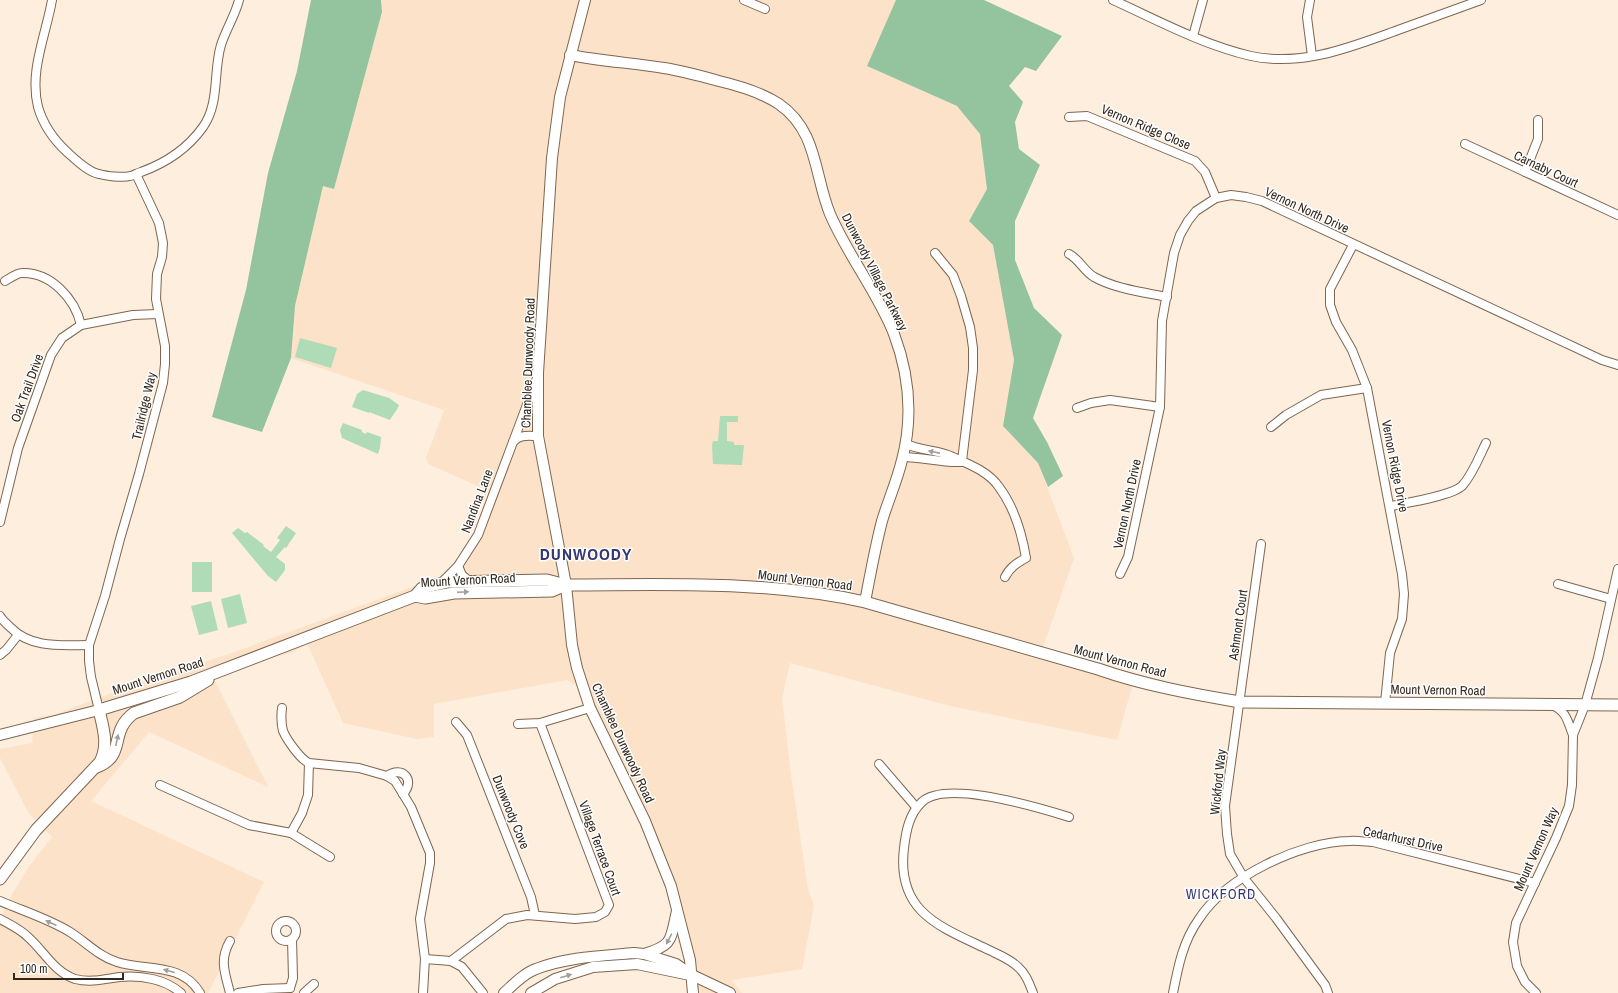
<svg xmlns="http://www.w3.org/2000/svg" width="1618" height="993" font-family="'Archivo Narrow',sans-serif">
	<rect width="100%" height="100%" fill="#feeede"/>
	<polygon fill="#fce2c9" points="381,0 896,0 867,66 957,106 980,134 987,189 969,221 993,245 1014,360 1003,426 1038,463 1074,558 1040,656 1124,682 1132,687 1117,740 950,706 790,663 782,698 791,775 808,889 814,906 802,969 732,980 742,993 689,993 674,904 655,839 585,692 567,680 434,704 434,737 417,739 343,723 307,643 294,652 211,673 268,787 149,732 91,801 264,882 208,993 0,993 0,920 12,894 30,865 52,837 28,812 0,758 0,749 32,743 34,718 56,714 144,681 229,654 445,575 476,531 489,491 428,464 426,458 444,410 291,358 295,306 323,186 334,189 382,12"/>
	<g fill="#afdbb7">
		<polygon points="300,338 337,348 331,368 295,357"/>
		<path d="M363,390L389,398L399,405C397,411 393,414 390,420L369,412V413L352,407L357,394Z"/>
		<polygon points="720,416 738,416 738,422 727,422 727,441 734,442 734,445 744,445 742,465 713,464 712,445 713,441 718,441"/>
		<polygon points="343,423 362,430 362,432 366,434 367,432 381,437 380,448 378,454 342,438 340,430"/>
		<polygon points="286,526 296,533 286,548 285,547 276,557 285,564 285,570 276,582 268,576 232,533 238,528 245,533 247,532 264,545 263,546 271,552 280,540 277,538"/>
		<rect x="192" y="562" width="20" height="30"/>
		<polygon points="240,594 247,623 228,628 221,599"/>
		<polygon points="211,601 218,630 199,635 191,606"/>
	</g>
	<g fill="#94c49d">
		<polygon points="311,0 381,0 382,12 334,189 323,186 295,306 291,358 262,432 212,417 246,290 268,173 297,71"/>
		<polygon points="896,0 984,0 1062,36 1036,71 1025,67 1009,86 1023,102 1015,122 1019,149 1040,165 1015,221 1015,260 1034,308 1062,335 1033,418 1047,442 1063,476 1048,487 1038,463 1003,426 1014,360 993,245 969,221 987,189 980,134 957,106 867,66"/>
	</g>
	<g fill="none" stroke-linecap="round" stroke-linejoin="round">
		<defs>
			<g id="minor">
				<path d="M52,0C46,35 29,71 38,107C43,124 54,140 67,152C76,160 88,172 99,174C106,176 123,178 130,176C133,176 137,173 141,172C166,163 188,148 203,127C220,103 213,71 221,45C226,29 235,16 239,0"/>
				<polyline points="744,0 765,9"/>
				<path d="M1113,0C1157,20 1203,45 1251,56C1302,67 1351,47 1398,30C1426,20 1453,10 1481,0"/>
				<polyline points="1310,0 1307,17 1312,56"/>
				<polyline points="1193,36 1203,0"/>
				<polyline points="1069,117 1087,116 1195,161 1205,172 1216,198"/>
				<polyline points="1465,144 1618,215"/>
				<polyline points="1525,172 1538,139 1538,120"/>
				<polyline points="1353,245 1330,289 1330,305 1336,322 1352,350 1367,388 1402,574 1404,594 1402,619 1390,653 1385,703"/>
				<polyline points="935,253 953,275 961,296 970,327 973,348 973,370 962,461"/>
				<path d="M1069,254C1079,259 1084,271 1094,277C1116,289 1142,292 1167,297"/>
				<path d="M5,281C10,278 17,273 22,273C51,272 75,299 81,325"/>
				<polyline points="1077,408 1091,403 1110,400 1160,407"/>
				<polyline points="1271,427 1286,415 1321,395 1367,388"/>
				<polyline points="513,442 537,378"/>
				<path d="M906,444C922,451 939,450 953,457C969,464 989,472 999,487C1014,507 1022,534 1026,558C1017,563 1010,567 1005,577"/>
				<path d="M903,457C923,457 941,463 961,462"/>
				<path d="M1391,506C1406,503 1451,496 1462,486C1473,474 1479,457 1486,443"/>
				<polyline points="0,522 18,448 51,355 62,338 81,325 133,315 158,314"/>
				<polyline points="1261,544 1225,806 1227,834 1230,854 1244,878 1276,918 1325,985 1328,993"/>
				<polyline points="458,566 462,575 469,581"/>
				<polyline points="1120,574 1128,557 1160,407 1162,321 1174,253 1180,235 1188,221 1196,211 1216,198 1231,195 1246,197 1262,201 1602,360 1618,365"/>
				<path d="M441,583L458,566L478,535L513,442C520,434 528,436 538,436"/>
				<polyline points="1558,584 1611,599"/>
				<path d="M0,616C2,620 7,624 10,627C31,649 62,645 89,645"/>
				<polyline points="0,655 6,650 18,635"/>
				<path d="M1552,705C1567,712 1567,720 1573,735"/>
				<path d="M282,708C281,716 281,723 283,731C287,740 300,759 309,763L359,768L387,776L395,781L411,807L430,853V863L420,919L425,959L423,993"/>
				<polyline points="99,710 91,677 89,661 89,645 105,596 120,539 139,474 163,383 165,364 165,346 156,299 157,274 162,257 163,243 159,223 136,174"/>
				<polyline points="456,722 467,735 531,897 535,915"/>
				<polyline points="518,724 540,723 590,708"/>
				<polyline points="879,764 916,807"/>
				<path d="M387,776C402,765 416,780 403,794"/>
				<polyline points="160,785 249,825 291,833 330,857"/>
				<polyline points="291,833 302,813 308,795 309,763"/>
				<path d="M0,901C23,911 49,919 70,932C86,942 98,956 117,962C145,971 182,962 200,993"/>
				<path d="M0,919C9,924 20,929 28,937C44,951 54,972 75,979C91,983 105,979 120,977C141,975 165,979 181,993"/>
				<circle cx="286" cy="931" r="10"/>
				<polyline points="425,959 451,961 462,967 483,993"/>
				<polyline points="451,961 506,919 527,915 575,919 596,917 605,912 609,905 540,723"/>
				<polyline points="290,988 293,978 292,939"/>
				<path d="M230,993C225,973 219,960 230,941"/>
				<polyline points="238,993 263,989 290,988"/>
				<polyline points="304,993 314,984"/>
				<path d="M1033,993C1029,983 1026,974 1018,967C1010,959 999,955 989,950C941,927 896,913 904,848C906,831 909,814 922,802C946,779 1040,808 1069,817"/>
				<path d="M1173,993C1178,967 1183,941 1199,919C1226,877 1300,842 1349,841C1357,840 1365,842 1373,842L1535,883"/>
				<polyline points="1536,993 1525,982 1517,966 1513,942 1516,923 1556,838 1569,806 1572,785 1573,735 1585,705 1598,658 1618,569"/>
			</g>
			<g id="tertiary">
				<polyline points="585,0 560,97 552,158 538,373 538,436 566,585 572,645 577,668 590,708 645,821 671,886 690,960 693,993"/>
				<path d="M570,55C601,61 633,63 664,68C683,71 701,76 719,81C740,86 761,92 779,104C818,131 814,175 830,214C848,256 878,293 894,334C909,374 913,418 902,460C897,481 888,501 882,521C875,548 870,576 865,602"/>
				<polyline points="0,735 99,710"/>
				<path d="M644,954C674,945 670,940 677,911"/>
				<path d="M504,993C513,985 524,973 536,969C567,957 602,956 634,953L644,954L676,964L692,975L730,993"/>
				<polyline points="531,993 555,979 593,967 637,964 690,975"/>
			</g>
			<g id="secondary">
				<polyline points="415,596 422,588 448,582 547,580 566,585"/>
				<path d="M97,767C127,755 108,732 134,713L180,697L208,680"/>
				<path d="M0,879L36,830L100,762C109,745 103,727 99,710L191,682L415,596L425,598L454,593L552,591L566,585C665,585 767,580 865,602L1098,669C1144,685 1192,694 1240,702L1618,705"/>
			</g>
		</defs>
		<use href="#minor" stroke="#7e6650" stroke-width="10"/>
		<use href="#tertiary" stroke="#7e6650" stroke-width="12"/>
		<use href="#secondary" stroke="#7e6650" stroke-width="13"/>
		<use href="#minor" stroke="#fff" stroke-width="8"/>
		<use href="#tertiary" stroke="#fff" stroke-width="10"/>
		<use href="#secondary" stroke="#fff" stroke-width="11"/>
	</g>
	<defs><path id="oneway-solid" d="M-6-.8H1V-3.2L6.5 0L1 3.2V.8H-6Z"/></defs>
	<g fill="#a29e99">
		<use href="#oneway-solid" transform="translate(934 452) rotate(-169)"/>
		<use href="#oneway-solid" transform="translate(463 592) rotate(-2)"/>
		<use href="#oneway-solid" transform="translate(117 740) rotate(-78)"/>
		<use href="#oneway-solid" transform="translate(51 923) rotate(-156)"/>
		<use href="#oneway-solid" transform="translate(669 939) rotate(117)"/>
		<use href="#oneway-solid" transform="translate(169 971) rotate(-165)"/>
		<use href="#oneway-solid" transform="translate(566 976) rotate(-17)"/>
	</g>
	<g text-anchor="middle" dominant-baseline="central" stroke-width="3" stroke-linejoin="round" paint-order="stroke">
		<g font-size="13" fill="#31271d" stroke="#fff">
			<text transform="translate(1146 127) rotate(23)">Vernon Ridge Close</text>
			<text transform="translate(1546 169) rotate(25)">Carnaby Court</text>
			<text transform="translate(1307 210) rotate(25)">Vernon North Drive</text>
			<text transform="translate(875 272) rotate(63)">Dunwoody Village Parkway</text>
			<text transform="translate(528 363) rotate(-88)">Chamblee Dunwoody Road</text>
			<text transform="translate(27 388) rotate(-70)">Oak Trail Drive</text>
			<text transform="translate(144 406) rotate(-77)">Trailridge Way</text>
			<text transform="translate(1395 466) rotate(79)">Vernon Ridge Drive</text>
			<text transform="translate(477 501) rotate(-69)">Nandina Lane</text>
			<text transform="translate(1127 504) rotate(-78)">Vernon North Drive</text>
			<text transform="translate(468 580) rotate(-3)">Mount Vernon Road</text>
			<text transform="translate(805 580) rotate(7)">Mount Vernon Road</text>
			<text transform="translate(1238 625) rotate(-82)">Ashmont Court</text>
			<text transform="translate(1120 661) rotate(15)">Mount Vernon Road</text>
			<text transform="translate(158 676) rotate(-18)">Mount Vernon Road</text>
			<text transform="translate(1438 690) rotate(1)">Mount Vernon Road</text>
			<text transform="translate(623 743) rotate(65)">Chamblee Dunwoody Road</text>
			<text transform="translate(1218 782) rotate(-84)">Wickford Way</text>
			<text transform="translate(511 812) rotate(68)">Dunwoody Cove</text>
			<text transform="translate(1403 839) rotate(12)">Cedarhurst Drive</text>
			<text transform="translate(600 848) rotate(70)">Village Terrace Court</text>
			<text transform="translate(1536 849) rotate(-66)">Mount Vernon Way</text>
		</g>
		<g font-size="14" letter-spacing="1" fill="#353873" stroke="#fff">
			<text x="1221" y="894">WICKFORD</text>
		</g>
		<g font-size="17" font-weight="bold" letter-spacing="1" fill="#353873" stroke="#fff">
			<text x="586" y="553">DUNWOODY</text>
		</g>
	</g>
	<path d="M14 973v6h109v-6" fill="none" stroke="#31271d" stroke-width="2"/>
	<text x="20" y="973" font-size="12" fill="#31271d" stroke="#ffffff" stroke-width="3" paint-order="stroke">100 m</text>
</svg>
